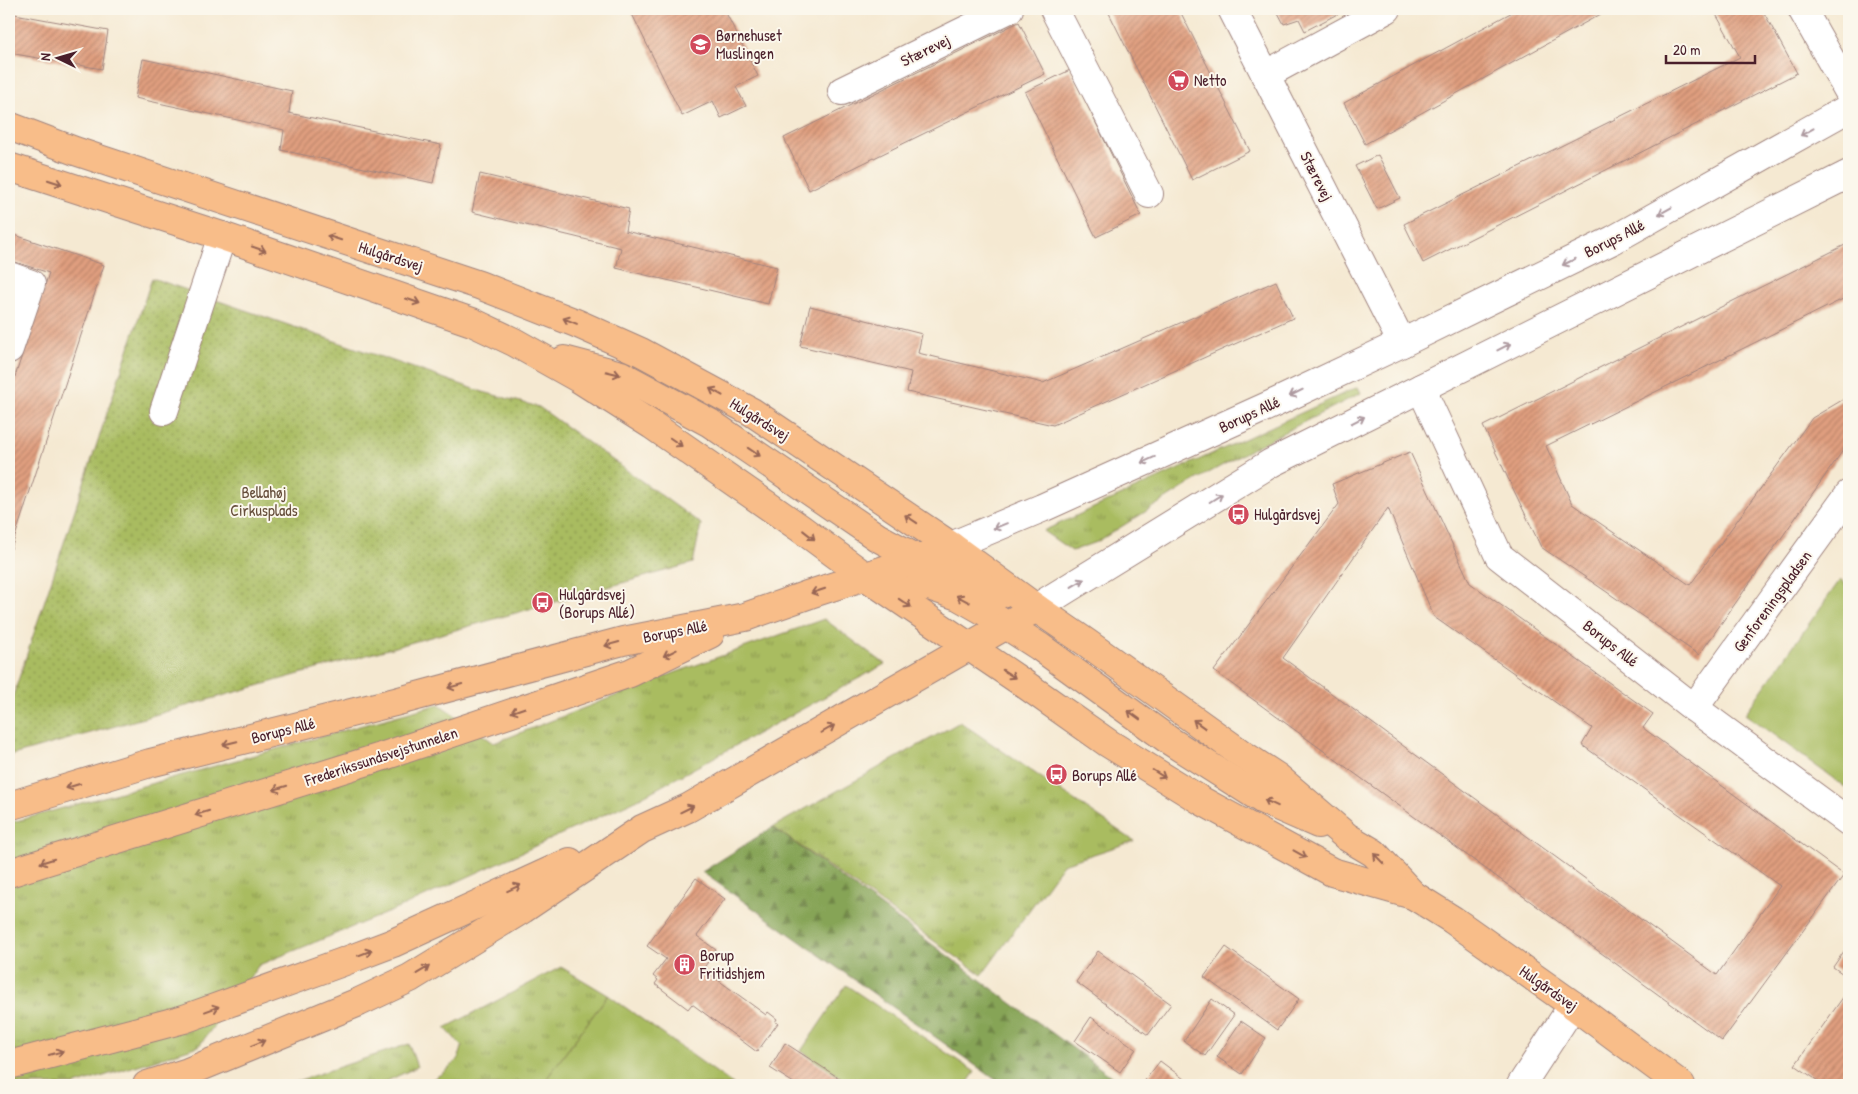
<svg xmlns="http://www.w3.org/2000/svg" width="1858" height="1094" font-family="'Patrick Hand',sans-serif">
	<defs>
		<pattern id="grass-tufts" width="24" height="20" patternUnits="userSpaceOnUse" patternTransform="scale(1.25)"><rect width="24" height="20" fill="#a9bc60"/><path d="M3 7l-1-3M5 7V3M7 7l1-3M15 17l-1-3M17 17v-4M19 17l1-3" fill="none" stroke="#8c984f"/></pattern>
		<pattern id="forest-firs" width="22" height="20" patternUnits="userSpaceOnUse" patternTransform="scale(1.25)"><rect width="22" height="20" fill="#86a456"/><path d="M5 1l3.5 6h-7zM16 11l3.5 6h-7z" fill="#708547"/></pattern>
		<pattern id="park-dots" width="8" height="8" patternUnits="userSpaceOnUse" patternTransform="scale(1.25)"><rect width="8" height="8" fill="#a9bc60"/><path d="M2 2h.1M6 6h.1" fill="none" stroke="#8c984f" stroke-width="1.8" stroke-linecap="round"/></pattern>
		<pattern id="building-hatch" width="6" height="6" patternUnits="userSpaceOnUse" patternTransform="scale(1.25)"><rect width="6" height="6" fill="#e09f7f"/><path d="M-1 1l2-2M0 6l6-6M5 7l2-2" fill="none" stroke="#b88168"/></pattern>
	</defs>
	<rect width="100%" height="100%" fill="#fbf7ec"/>
	<filter id="ink" filterUnits="userSpaceOnUse"><feTurbulence type="fractalNoise" baseFrequency=".02" numOctaves="2"/><feDisplacementMap in="SourceGraphic" scale="10" xChannelSelector="R" yChannelSelector="G"/><feConvolveMatrix kernelMatrix="1 2 1 2 8 2 1 2 1" color-interpolation-filters="sRGB"/></filter>
	<filter id="wash" filterUnits="userSpaceOnUse"><feTurbulence type="fractalNoise" baseFrequency=".0096" numOctaves="4" result="noise"/><feDisplacementMap in="SourceGraphic" scale="20" xChannelSelector="R" yChannelSelector="G"/><feGaussianBlur stdDeviation="1.12" result="paint"/><feColorMatrix in="noise" values="0 0 0 0 0 0 0 0 0 0 0 0 0 0 0 0 0 1.4 0 .05"/><feComposite in="paint" operator="in"/></filter>
	<g filter="url(#wash)">
		<rect width="100%" height="100%" fill="#f5e9d2"/>
		<g fill="url(#grass-tufts)" stroke="#7a6e46">
			<polygon points="1358,387 1361,393 1257,446 1196,480 1097,542 1072,551 1043,531"/>
			<polygon points="824,619 885,664 636,800 404,906 259,965 199,1046 75,1085 9,1085 9,823 439,704 494,743 674,673"/>
			<polygon points="960,722 1134,841 1063,864 982,975 773,827"/>
			<path d="M561,967L608,995L542,1085H422C438,1076 460,1066 462,1046L445,1028Z"/>
			<polygon points="409,1044 417,1067 378,1085 285,1085"/>
		</g>
		<polygon fill="url(#forest-firs)" stroke="#686240" points="773,827 1123,1085 1003,1085 702,872"/>
		<polygon fill="url(#park-dots)" stroke="#7a6e46" points="152,278 483,392 539,407 701,524 693,563 9,756 9,708"/>
		<g fill="#a9bc60" stroke="#7a6e46">
			<polygon points="1840,580 1849,588 1849,790 1745,714"/>
			<polygon points="846,985 975,1072 966,1085 852,1085 801,1051"/>
			<polygon points="608,995 734,1085 542,1085"/>
		</g>
		<g id="blocks">
			<g fill="url(#building-hatch)" fill-rule="evenodd">
				<polygon points="642,9 724,9 758,76 736,87 746,106 721,118 713,101 682,116 632,14"/>
				<polygon points="1107,9 1179,9 1250,151 1192,180"/>
				<polygon points="1276,9 1347,9 1305,31 1299,19 1284,24"/>
				<polygon points="1518,9 1610,9 1365,144 1344,103"/>
				<polygon points="1713,9 1762,9 1797,73 1423,263 1404,224 1740,57"/>
				<polygon points="9,13 108,31 102,69 9,53"/>
				<polygon points="1019,22 1045,74 809,190 784,138"/>
				<polygon points="143,59 292,91 289,113 441,145 433,183 281,150 284,130 135,98"/>
				<polygon points="1070,70 1141,215 1096,237 1025,92"/>
				<polygon points="1378,155 1400,198 1377,209 1355,166"/>
				<polygon points="480,174 629,209 625,231 777,267 768,304 616,268 621,248 472,212"/>
				<polygon points="9,233 104,265 11,549 9,548 9,395 49,273 9,260"/>
				<polygon points="1849,243 1849,296 1546,446 1572,504 1690,585 1812,418 1849,396 1849,444 1846,446 1699,655 1541,547 1483,426"/>
				<polygon points="1276,281 1293,318 1053,425 907,392 911,372 800,346 810,306 922,334 918,353 1043,383"/>
				<polygon points="9,292 15,294 9,313"/>
				<path d="M1410,452L1470,583L1653,714L1643,728L1844,875L1722,1041L1214,671L1339,504L1332,484ZM1388,508L1434,617L1592,728L1582,745L1780,886L1717,975L1283,658Z"/>
				<polygon points="696,878 725,899 697,936 716,950 703,969 766,1015 768,1012 777,1019 775,1022 778,1023 757,1052 692,1004 688,1009 655,984 658,980 653,976 666,959 647,946"/>
				<polygon points="1849,944 1849,978 1833,967"/>
				<polygon points="1226,947 1299,999 1277,1030 1204,977"/>
				<polygon points="1098,951 1171,1004 1148,1035 1076,982"/>
				<polygon points="1849,989 1849,1085 1824,1085 1795,1065"/>
				<polygon points="1212,999 1234,1015 1205,1056 1184,1041"/>
				<polygon points="1091,1017 1136,1049 1120,1072 1075,1041"/>
				<polygon points="1241,1021 1266,1038 1242,1074 1217,1057"/>
				<polygon points="785,1043 850,1085 797,1085 770,1068"/>
				<polygon points="1160,1061 1188,1082 1186,1085 1146,1085 1143,1083"/>
			</g>
		</g>
	</g>
	<g filter="url(#ink)">
		<use href="#blocks" fill-opacity="0" stroke="#a0847e" stroke-width="1"/>
		<g fill="none" stroke-linecap="round" stroke-linejoin="round">
			<defs>
				<g id="minor">
					<polyline points="1054,9 1149,194"/>
					<polyline points="1232,9 1402,343"/>
					<polyline points="1802,9 1849,92"/>
					<polyline points="1265,75 1387,9"/>
					<polyline points="842,91 1009,9"/>
					<polyline points="9,276 31,284 9,349"/>
					<polyline points="1421,388 1499,556 1694,708 1849,822"/>
					<polyline points="164,411 222,236"/>
					<polyline points="951,546 1042,508 1279,401 1402,343 1613,240 1849,108"/>
					<polyline points="1036,608 1271,463 1849,174"/>
					<polyline points="1694,708 1849,494"/>
					<polyline points="1521,1085 1573,1005"/>
				</g>
				<g id="major">
					<polyline points="9,126 75,151 479,285 576,323 641,352 752,412 951,546 1036,608 1087,643 1239,752 1277,777 1347,837 1374,853 1413,895"/>
					<polyline points="9,167 222,236 472,322 514,342 578,378 652,425 800,528 865,576 1023,683 1108,743 1202,801 1332,872 1413,895 1453,920 1573,1005 1681,1085"/>
					<polyline points="564,360 621,375 710,423 877,537 918,559 1000,594"/>
					<polyline points="871,577 932,587 958,596 981,609 1040,647 1170,741 1263,800 1318,824"/>
					<polyline points="9,806 150,763 395,702 623,641 745,617 810,594 918,559 951,546"/>
					<polyline points="9,873 381,757 630,673 710,634"/>
					<polyline points="9,1065 184,1019 340,963 393,943 570,862"/>
					<polyline points="147,1085 188,1072 359,1002 410,978 523,909 642,829 688,808 1036,608"/>
				</g>
			</defs>
			<use href="#minor" stroke="#a0847e" stroke-width="30"/>
			<use href="#major" stroke="#a0847e" stroke-width="30"/>
			<use href="#minor" stroke="#fff" stroke-width="28"/>
			<use href="#major" stroke="#f8bd89" stroke-width="28"/>
		</g>
		<defs><path id="oneway-shaft" d="M-6 0H5M1.5-3L5.5 0L1.5 3" fill="none" stroke-width="1.6" stroke-linecap="round" stroke-linejoin="round" transform="scale(1.25)"/></defs>
		<g stroke="#ae9aa0">
			<use href="#oneway-shaft" transform="translate(1807 132) rotate(151)"/>
			<use href="#oneway-shaft" transform="translate(1665 211) rotate(151)"/>
			<use href="#oneway-shaft" transform="translate(1569 262) rotate(154)"/>
			<use href="#oneway-shaft" transform="translate(1504 347) rotate(-27)"/>
			<use href="#oneway-shaft" transform="translate(1296 393) rotate(154)"/>
			<use href="#oneway-shaft" transform="translate(1358 420) rotate(-27)"/>
			<use href="#oneway-shaft" transform="translate(1148 460) rotate(156)"/>
			<use href="#oneway-shaft" transform="translate(1216 498) rotate(-32)"/>
			<use href="#oneway-shaft" transform="translate(1000 526) rotate(158)"/>
			<use href="#oneway-shaft" transform="translate(1078 583) rotate(-31)"/>
		</g>
		<g stroke="#986655">
			<use href="#oneway-shaft" transform="translate(55 182) rotate(18)"/>
			<use href="#oneway-shaft" transform="translate(334 238) rotate(-162)"/>
			<use href="#oneway-shaft" transform="translate(259 249) rotate(19)"/>
			<use href="#oneway-shaft" transform="translate(413 301) rotate(19)"/>
			<use href="#oneway-shaft" transform="translate(570 321) rotate(-158)"/>
			<use href="#oneway-shaft" transform="translate(613 373) rotate(14)"/>
			<use href="#oneway-shaft" transform="translate(716 392) rotate(-151)"/>
			<use href="#oneway-shaft" transform="translate(676 442) rotate(35)"/>
			<use href="#oneway-shaft" transform="translate(754 452) rotate(34)"/>
			<use href="#oneway-shaft" transform="translate(911 519) rotate(-146)"/>
			<use href="#oneway-shaft" transform="translate(809 535) rotate(38)"/>
			<use href="#oneway-shaft" transform="translate(818 591) rotate(162)"/>
			<use href="#oneway-shaft" transform="translate(963 599) rotate(-152)"/>
			<use href="#oneway-shaft" transform="translate(905 603) rotate(34)"/>
			<use href="#oneway-shaft" transform="translate(612 644) rotate(165)"/>
			<use href="#oneway-shaft" transform="translate(670 653) rotate(154)"/>
			<use href="#oneway-shaft" transform="translate(1009 674) rotate(33)"/>
			<use href="#oneway-shaft" transform="translate(455 686) rotate(165)"/>
			<use href="#oneway-shaft" transform="translate(518 710) rotate(161)"/>
			<use href="#oneway-shaft" transform="translate(1134 715) rotate(-144)"/>
			<use href="#oneway-shaft" transform="translate(1199 724) rotate(-144)"/>
			<use href="#oneway-shaft" transform="translate(828 729) rotate(-30)"/>
			<use href="#oneway-shaft" transform="translate(230 743) rotate(166)"/>
			<use href="#oneway-shaft" transform="translate(1159 774) rotate(32)"/>
			<use href="#oneway-shaft" transform="translate(73 786) rotate(163)"/>
			<use href="#oneway-shaft" transform="translate(280 788) rotate(163)"/>
			<use href="#oneway-shaft" transform="translate(1271 803) rotate(-155)"/>
			<use href="#oneway-shaft" transform="translate(687 809) rotate(-26)"/>
			<use href="#oneway-shaft" transform="translate(202 813) rotate(163)"/>
			<use href="#oneway-shaft" transform="translate(1300 854) rotate(29)"/>
			<use href="#oneway-shaft" transform="translate(1379 859) rotate(-134)"/>
			<use href="#oneway-shaft" transform="translate(47 861) rotate(163)"/>
			<use href="#oneway-shaft" transform="translate(514 888) rotate(-25)"/>
			<use href="#oneway-shaft" transform="translate(365 953) rotate(-21)"/>
			<use href="#oneway-shaft" transform="translate(423 970) rotate(-31)"/>
			<use href="#oneway-shaft" transform="translate(212 1009) rotate(-20)"/>
			<use href="#oneway-shaft" transform="translate(258 1043) rotate(-22)"/>
			<use href="#oneway-shaft" transform="translate(56 1053) rotate(-15)"/>
		</g>
	</g>
	<defs>
		<symbol id="school-disc" viewBox="-11 -11 22 22"><circle r="9.5" fill="#d1495b" stroke="#fbf7ec"/><path d="M0-5L7-2L0 1L-7-2ZM-4 1L0 2.5L4 1V4Q0 6-4 4Z" fill="#fff"/></symbol>
		<symbol id="supermarket-disc" viewBox="-11 -11 22 22"><circle r="9.5" fill="#d1495b" stroke="#fbf7ec"/><path d="M-6-5.5h2.5l.6 2H6L4.5 2H-2.5L-4.4-4H-6ZM-1.5 3.2a1.3 1.3 0 1 0 .1 0ZM3 3.2a1.3 1.3 0 1 0 .1 0Z" fill="#fff"/></symbol>
		<symbol id="bus-disc" viewBox="-11 -11 22 22"><circle r="9.5" fill="#d1495b" stroke="#fbf7ec"/><path d="M-5-6H5V4H4V6H2V4H-2V6H-4V4H-5ZM-3.5-4V0h7V-4ZM-3.5 1.2v1.5H-2V1.2ZM2 1.2v1.5H3.5V1.2Z" fill="#fff"/></symbol>
		<symbol id="building-disc" viewBox="-11 -11 22 22"><circle r="9.5" fill="#d1495b" stroke="#fbf7ec"/><path d="M-4-6H4V6H1V3H-1V6H-4ZM-2.5-4.3h1.7v1.8h-1.7ZM.8-4.3h1.7v1.8H.8ZM-2.5-1h1.7V.8h-1.7ZM.8-1h1.7V.8H.8Z" fill="#fff"/></symbol>
	</defs>
	<g fill-rule="evenodd">
		<use href="#school-disc" x="688" y="32" width="25" height="25"/>
		<use href="#supermarket-disc" x="1166" y="68" width="25" height="25"/>
		<use href="#bus-disc" x="1226" y="502" width="25" height="25"/>
		<use href="#bus-disc" x="530" y="590" width="25" height="25"/>
		<use href="#bus-disc" x="1044" y="762" width="25" height="25"/>
		<use href="#building-disc" x="672" y="952" width="25" height="25"/>
	</g>
	<g text-anchor="middle" dominant-baseline="central" stroke-width="4" stroke-linejoin="round" paint-order="stroke">
		<g font-size="16" fill="#4a1f2b" stroke="#fbf7ec" text-anchor="start">
			<text x="716" y="35">Børnehuset<tspan x="716" dy="18">Muslingen</tspan></text>
			<text x="1194" y="80">Netto</text>
			<text x="1254" y="514">Hulgårdsvej</text>
			<text x="559" y="594">Hulgårdsvej<tspan x="559" dy="18">(Borups Allé)</tspan></text>
			<text x="1072" y="775">Borups Allé</text>
			<text x="700" y="955">Borup<tspan x="700" dy="18">Fritidshjem</tspan></text>
		</g>
		<g font-size="16" fill="#4a1f2b" stroke="#fbf7ec">
			<text transform="translate(925 50) rotate(-26)">Stærevej</text>
			<text transform="translate(1317 176) rotate(63)">Stærevej</text>
			<text transform="translate(1614 238) rotate(-27)">Borups Allé</text>
			<text transform="translate(391 256) rotate(18)">Hulgårdsvej</text>
			<text transform="translate(1249 414) rotate(-25)">Borups Allé</text>
			<text transform="translate(760 419) rotate(32)">Hulgårdsvej</text>
			<text transform="translate(1772 601) rotate(-54)">Genforeningspladsen</text>
			<text transform="translate(675 631) rotate(-11)">Borups Allé</text>
			<text transform="translate(1611 643) rotate(38)">Borups Allé</text>
			<text transform="translate(283 730) rotate(-14)">Borups Allé</text>
			<text transform="translate(381 756) rotate(-18)">Frederikssundsvejstunnelen</text>
			<text transform="translate(1549 988) rotate(35)">Hulgårdsvej</text>
		</g>
		<g font-size="16" fill="#664e3b" stroke="#fbf7ec">
			<text x="264" y="492">Bellahøj<tspan x="264" dy="18">Cirkusplads</tspan></text>
		</g>
	</g>
	<rect width="1858" height="1094" fill="none" stroke="#fbf7ec" stroke-width="30"/>
	<g transform="translate(58 58) rotate(275)" stroke="#fbf7ec" stroke-width="4" paint-order="stroke">
	<path d="M0-4L9 19L0 12L-9 19Z" fill="#4a1f2b"/>
	<text y="-8" font-size="14" font-weight="bold" text-anchor="middle" fill="#4a1f2b">N</text>
	</g>
	<path d="M1666 55v8h89v-8" fill="none" stroke="#4a1f2b" stroke-width="2.5"/>
	<text x="1673" y="55" font-size="15" fill="#4a1f2b" stroke="#fbf7ec" stroke-width="4" paint-order="stroke">20 m</text>
</svg>
